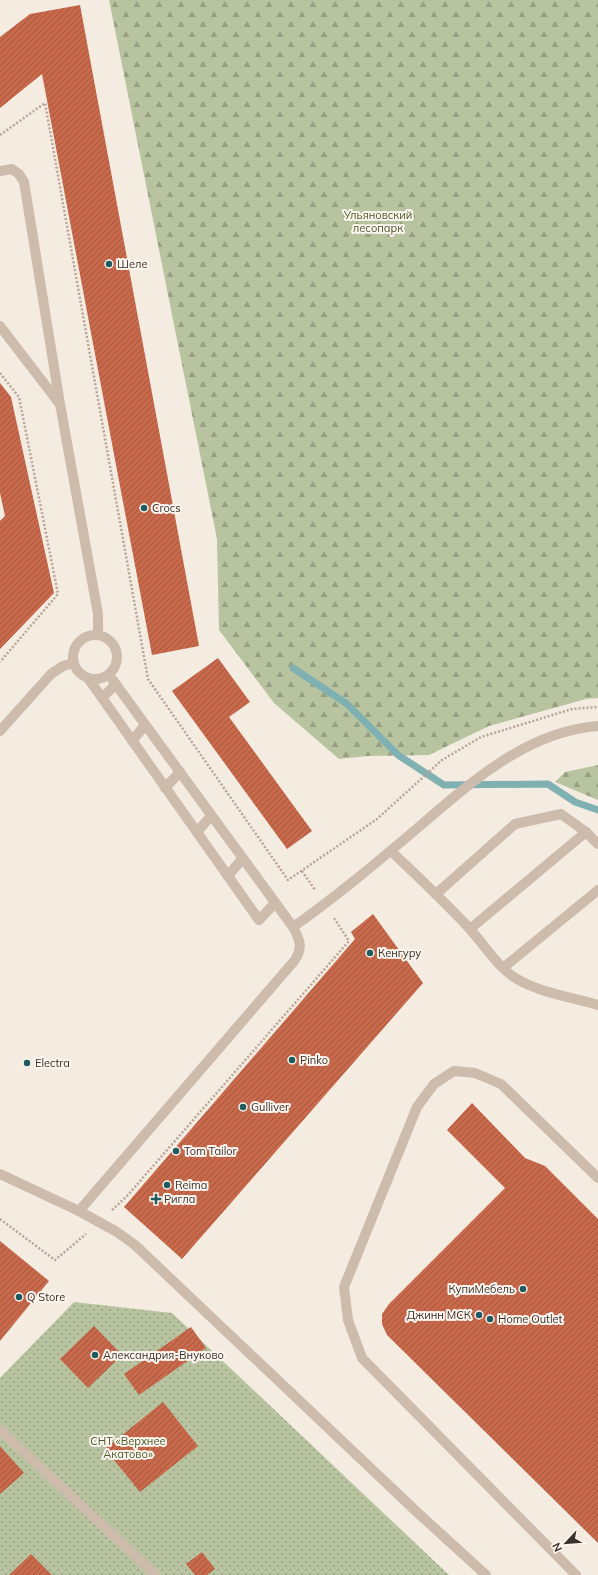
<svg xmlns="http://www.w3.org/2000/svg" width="598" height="1575" font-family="Mulish,sans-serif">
	<defs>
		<pattern id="grass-dots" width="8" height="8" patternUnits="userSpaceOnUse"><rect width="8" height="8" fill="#b8c4a0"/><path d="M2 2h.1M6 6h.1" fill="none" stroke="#97a083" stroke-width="1.8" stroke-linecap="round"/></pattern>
		<pattern id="forest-firs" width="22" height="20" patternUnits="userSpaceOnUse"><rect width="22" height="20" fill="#b8c4a0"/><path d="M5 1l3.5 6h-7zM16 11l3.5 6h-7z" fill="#97a083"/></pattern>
		<pattern id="building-hatch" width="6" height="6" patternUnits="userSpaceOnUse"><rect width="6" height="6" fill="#c8694b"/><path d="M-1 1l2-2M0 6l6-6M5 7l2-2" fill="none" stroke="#a4573f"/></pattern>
	</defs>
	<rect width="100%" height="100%" fill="#f4ebe1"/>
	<polygon fill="url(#grass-dots)" points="74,1302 172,1313 449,1575 0,1575 0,1378"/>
	<g fill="url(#forest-firs)">
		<polygon points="109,0 598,0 598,698 586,699 489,726 429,755 368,756 339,759 274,703 219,630 217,539"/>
		<polygon points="598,765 598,800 555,782 565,772"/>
	</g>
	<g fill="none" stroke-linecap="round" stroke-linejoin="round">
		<polyline stroke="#7fb0b2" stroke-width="7" points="293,668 347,704 398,755 444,785 548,784 575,802 598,810"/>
	</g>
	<g fill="url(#building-hatch)">
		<polygon points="80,5 199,646 152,655 42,74 0,108 0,37 30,14"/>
		<polygon points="0,383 11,397 54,593 0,649 0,521 5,516 0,493"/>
		<polygon points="218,658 250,702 229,717 312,831 287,849 172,691"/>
		<polygon points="373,914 423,983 182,1259 124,1207 355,939 351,932"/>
		<polygon points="472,1103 525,1158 545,1166 598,1219 598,1543 387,1335 382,1324 382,1314 389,1304 505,1188 447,1130"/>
		<polygon points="0,1241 49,1281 0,1341"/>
		<polygon points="94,1326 122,1355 88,1388 60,1359"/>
		<polygon points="191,1327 206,1348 139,1395 124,1374"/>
		<polygon points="163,1402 198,1446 140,1492 105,1449"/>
		<polygon points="0,1446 24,1473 0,1494"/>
		<polygon points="202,1552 215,1569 207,1575 195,1575 186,1564"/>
		<polygon points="31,1554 52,1575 9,1575"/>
	</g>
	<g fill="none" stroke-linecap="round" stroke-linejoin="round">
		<g stroke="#b9a596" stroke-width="2.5" stroke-dasharray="2 2" stroke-linecap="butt">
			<polyline points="0,135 45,103 148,679 288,880 377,819 442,760 481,737 572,709 598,707"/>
			<polyline points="0,373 19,397 58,594 0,662"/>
			<polyline points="302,871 315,890"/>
			<polyline points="112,1210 127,1196 349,941 334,918"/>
			<polyline points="0,1219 55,1260 86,1234"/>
		</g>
		<g stroke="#cdbbac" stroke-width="10">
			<polyline points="0,171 12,169 19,174 24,182 60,404 98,614 98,634"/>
			<polyline points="0,326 59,403"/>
			<circle cx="95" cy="657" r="22"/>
			<polyline points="88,678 259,920 275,903"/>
			<polyline points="102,698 116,684"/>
			<polyline points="0,731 51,674 63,666 73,663"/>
			<polyline points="132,741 145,725"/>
			<polyline points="165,788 180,772"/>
			<polyline points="197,832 211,816"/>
			<path d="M391,851C417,876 444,901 469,928C484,944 497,967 517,979C541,993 571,997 598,1005"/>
			<polyline points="228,876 242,859"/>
			<polyline points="436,894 515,824 561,814 586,832 598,844"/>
			<path d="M293,927C333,899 370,868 407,837C463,790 521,732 598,726"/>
			<polyline points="470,929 586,832"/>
			<polyline points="503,968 598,890"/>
			<path d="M0,1174L79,1211L295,960C303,947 300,940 293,927L109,675"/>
			<polyline points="79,1211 117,1232 135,1245 419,1514 486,1575"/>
			<polyline points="576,1575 362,1358 348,1320 344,1287 417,1107 434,1084 454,1071 475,1073 501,1084 598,1178"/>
		</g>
		<polyline stroke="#cdbbac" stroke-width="10" points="0,1430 156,1575"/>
	</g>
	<g fill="#1f5a5e" stroke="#fbf5ee" stroke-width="1.5">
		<circle cx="109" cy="264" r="4"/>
		<circle cx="144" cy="508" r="4"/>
		<circle cx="370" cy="953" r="4"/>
		<circle cx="292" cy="1060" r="4"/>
		<circle cx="27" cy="1063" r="4"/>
		<circle cx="243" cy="1107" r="4"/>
		<circle cx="176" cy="1151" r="4"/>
		<circle cx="167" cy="1185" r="4"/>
		<path d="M154 1193h4v4h4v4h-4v4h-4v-4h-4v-4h4z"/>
		<circle cx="523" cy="1289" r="4"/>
		<circle cx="19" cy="1297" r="4"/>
		<circle cx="479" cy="1315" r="4"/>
		<circle cx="490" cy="1319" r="4"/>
		<circle cx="95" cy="1355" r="4"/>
	</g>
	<g text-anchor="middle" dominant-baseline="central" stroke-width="4" stroke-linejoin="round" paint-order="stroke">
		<g font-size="11" fill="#4a5a2e" stroke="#fbf5ee">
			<text x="378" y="215">Ульяновский<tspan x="378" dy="13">лесопарк</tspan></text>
			<text x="128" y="1441">СНТ «Верхнее<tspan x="128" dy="13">Акатово»</tspan></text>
		</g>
		<g font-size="11" fill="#3b302b" stroke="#fbf5ee" text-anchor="start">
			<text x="117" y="264">Шеле</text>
			<text x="152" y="508">Crocs</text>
			<text x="378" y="953">Кенгуру</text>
			<text x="300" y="1060">Pinko</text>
			<text x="35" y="1063">Electra</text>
			<text x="251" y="1107">Gulliver</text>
			<text x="184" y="1151">Tom Tailor</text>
			<text x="175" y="1185">Reima</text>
			<text x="164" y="1199">Ригла</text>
			<text x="515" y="1289" text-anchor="end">КупиМебель</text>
			<text x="27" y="1297">Q Store</text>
			<text x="471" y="1315" text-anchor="end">Джинн МСК</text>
			<text x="498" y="1319">Home Outlet</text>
			<text x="103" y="1355">Александрия-Внуково</text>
		</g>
	</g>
	<g transform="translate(566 1543) rotate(244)" stroke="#fbf5ee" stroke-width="3" paint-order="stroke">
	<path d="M0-3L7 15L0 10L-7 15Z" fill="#3b302b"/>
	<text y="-6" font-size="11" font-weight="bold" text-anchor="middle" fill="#3b302b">N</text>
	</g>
</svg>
